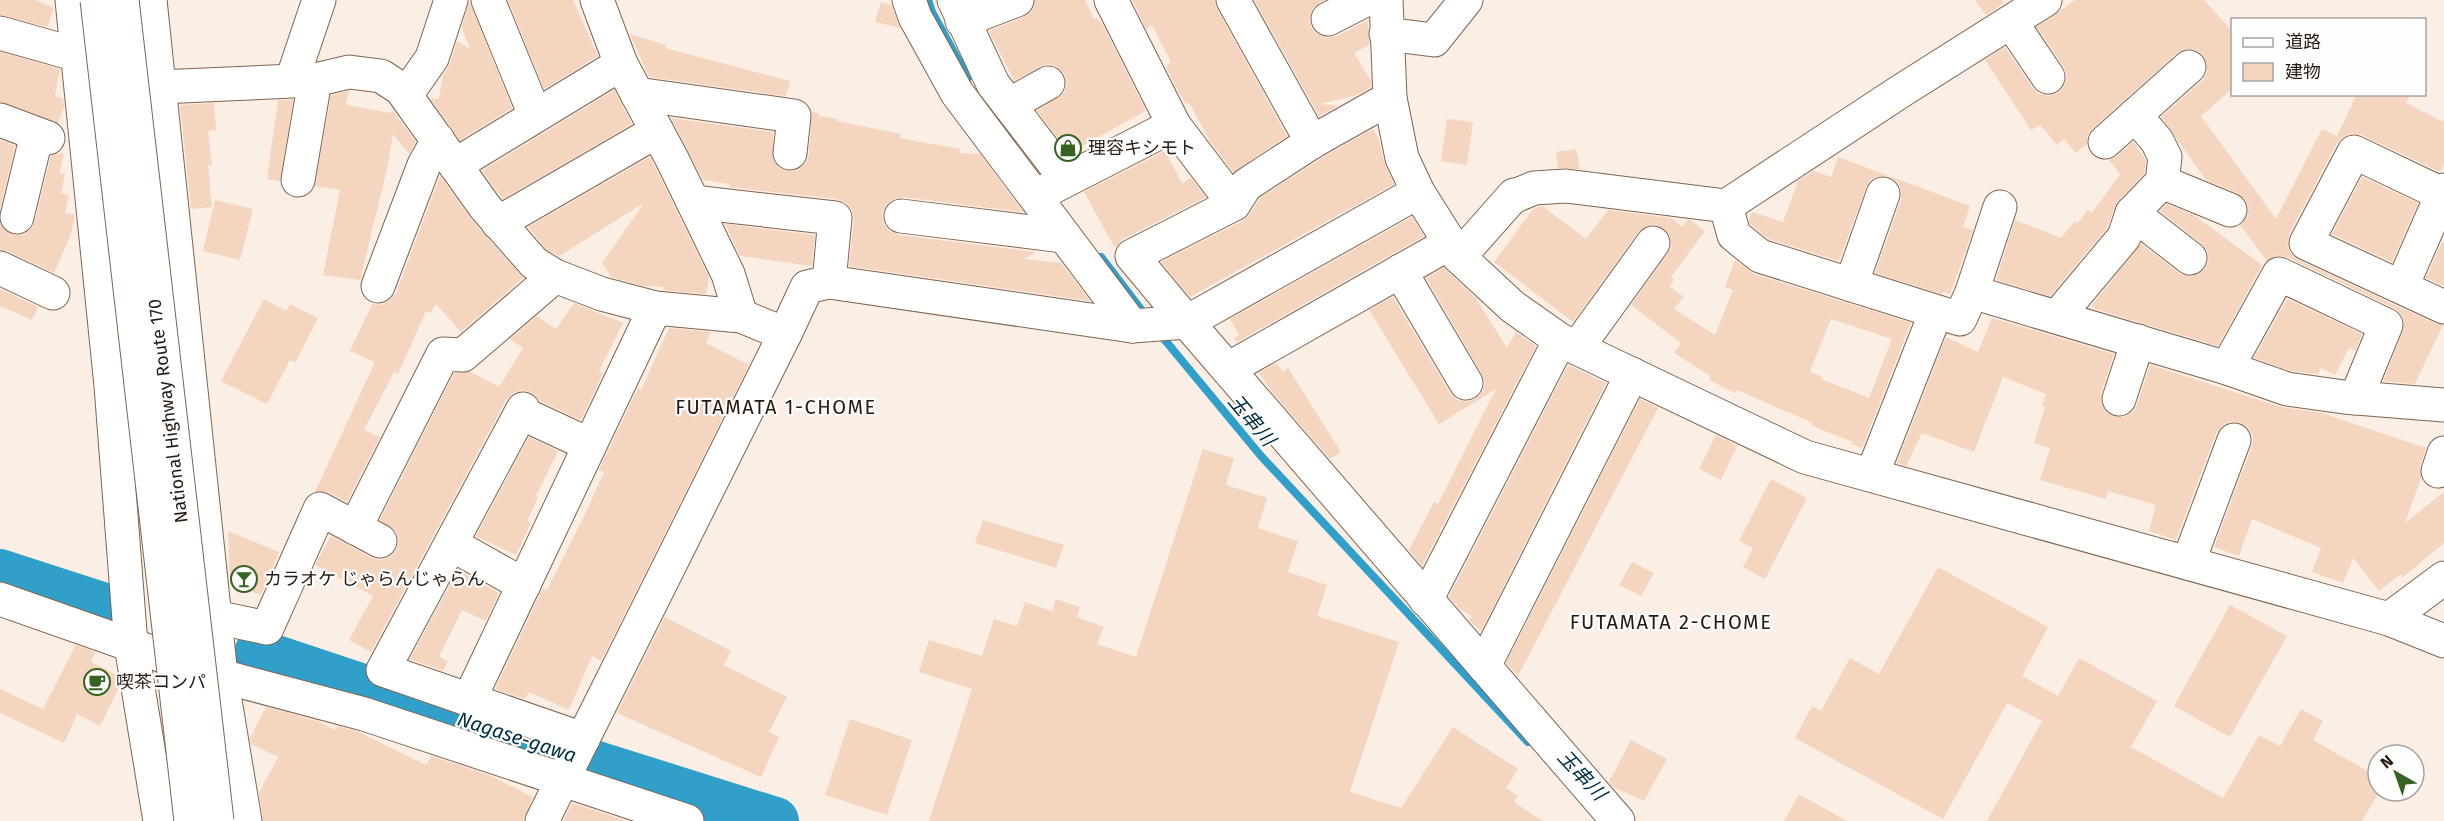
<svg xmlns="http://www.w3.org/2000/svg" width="2444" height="821" font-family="'Fira Sans','Noto Sans JP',sans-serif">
	<rect width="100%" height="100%" fill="#fbeee4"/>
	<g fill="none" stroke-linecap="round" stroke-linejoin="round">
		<g stroke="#309fca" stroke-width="8">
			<polyline points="928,0 932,12 968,78"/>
			<polyline points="1101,257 1146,316"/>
			<polyline points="1159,333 1261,456 1528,742"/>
		</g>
		<g stroke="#309fca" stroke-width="48">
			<polyline points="0,573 108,608"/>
			<polyline points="258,653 549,750 775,821"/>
		</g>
	</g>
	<g fill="#f4d5bf" fill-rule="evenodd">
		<polygon points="0,0 36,0 54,8 47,27 0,15"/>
		<polygon points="469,0 512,108 460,140 430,98 439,99 443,75 450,64 457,41 470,49 462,28"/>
		<polygon points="508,0 573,0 598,56 544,89"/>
		<polygon points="1035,0 1085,0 1094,19 1097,18 1104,27 1146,111 1069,153 1037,111 1064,93 1067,83 1064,73 1057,67 1048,64 1039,67 1014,81 989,31 1024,17 1032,11"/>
		<polygon points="1132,0 1214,0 1217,9 1287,136 1233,172 1210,141 1191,106 1188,103 1186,104 1179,93 1166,67 1171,62 1152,25 1146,29"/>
		<polygon points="1254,0 1324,0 1313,8 1309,19 1311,27 1317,34 1326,38 1337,36 1368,20 1369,45 1354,53 1371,81 1371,87 1357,95 1320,104 1338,106 1319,116"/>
		<polygon points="1975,0 2002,0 2004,3 1986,15"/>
		<polygon points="2075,0 2204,0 2232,31 2232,89 2201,116 2276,219 2322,129 2337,136 2357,94 2410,94 2406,103 2444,122 2444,165 2440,172 2362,135 2352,133 2343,137 2337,143 2289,234 2287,243 2290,253 2298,260 2436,324 2443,325 2415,384 2383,381 2403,332 2404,322 2401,314 2394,308 2287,257 2277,255 2267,261 2240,225 2247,217 2249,208 2245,199 2237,193 2206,180 2161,117 2202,81 2207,73 2207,64 2203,54 2195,49 2186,49 2177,53 2093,128 2087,136 2087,144 2076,153 2064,139 2057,145 2040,125 2031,130 1985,60 2005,47 2032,87 2039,94 2049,96 2058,93 2065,85 2067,75 2064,67 2037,27"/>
		<polygon points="881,2 891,5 900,28 875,22"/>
		<polygon points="630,34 666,45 665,48 790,81 786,96 649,77"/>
		<polygon points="0,52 60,69 55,96 63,99 64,107 58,123 0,102"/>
		<polygon points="614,90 632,124 503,199 482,171"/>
		<polygon points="349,91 346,105 391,113 393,111 416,142 409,154 393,134 387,169 360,280 323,275 340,190 315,186 331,95"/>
		<polygon points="278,100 293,100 280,181 267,179"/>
		<polygon points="214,103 216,130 208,131 212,165 208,165 212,207 191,209 180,105"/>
		<polygon points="812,112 819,113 819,116 838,119 837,121 901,134 900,138 960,149 959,153 980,154 1023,212 903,197 893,199 886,205 882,214 884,224 890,231 899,235 1036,252 1024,259 1061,263 1090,301 849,266 854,219 852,210 846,203 837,199 729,187 729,184 703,180 671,118 773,132 773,160 779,168 789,172 798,170 805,164 809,155"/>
		<polygon points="1447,119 1473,122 1467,165 1441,161"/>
		<polygon points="1373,129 1379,140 1384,162 1394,184 1190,297 1161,262 1243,221 1250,214 1260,198 1322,158"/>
		<polygon points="0,140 15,146 0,208"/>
		<polygon points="2133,142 2146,160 2144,174 2117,202 2107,228 2050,296 1996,280 2015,220 2061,238 2075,221 2078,223 2088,210 2092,213 2120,174 2109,160 2117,156"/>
		<polygon points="1576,149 1580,169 1558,168 1556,152"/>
		<polygon points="1165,151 1182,183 1191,178 1206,197 1123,239 1115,248 1084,192"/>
		<polygon points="60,153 64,154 59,173 65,174 61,193 69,195 65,213 75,215 71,234 54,273 8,251 0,250 0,224 5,231 13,235 23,235 31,229 35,221 51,156"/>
		<polygon points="650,157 709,277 706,294 663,290 664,287 644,286 611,277 602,263 644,203 559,256 546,249 528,227"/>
		<polygon points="1838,157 1970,206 1963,227 1973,230 1950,294 1943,292 1942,294 1875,273 1901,200 1901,190 1898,182 1889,176 1879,176 1871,179 1866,187 1839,261 1769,239 1750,224 1749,220 1752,212 1783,222 1798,181 1814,171 1831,177"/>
		<polygon points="440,176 471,219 523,278 461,332 436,304 430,313 426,311 398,374 394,372 364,430 380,437 347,502 328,492 315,492 375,362 350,351 372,304 380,305 389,301 396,293"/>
		<polygon points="2362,177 2418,203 2392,262 2332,234"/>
		<polygon points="215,200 253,209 240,260 203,251"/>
		<polygon points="2167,204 2195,216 2262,265 2218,346 2095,309 2092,305 2141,244 2179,273 2187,276 2198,275 2205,269 2209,260 2207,250 2201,243 2160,211"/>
		<path d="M1542,206L1586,239L1608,210L1671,218L1682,227L1687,220H1690L1705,231L1671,277L1674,280L1669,286L1684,297L1674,309L1715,335L1733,290L1725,287L1735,260L1754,274L1911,323L1862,448L1852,444L1853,442L1812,426L1813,423L1737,390L1735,393L1709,380L1710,376L1674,353L1681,343L1631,305L1668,253L1672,246L1670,236L1663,228L1656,224L1646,226L1638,232L1573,322L1494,262L1533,209ZM1831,319L1892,339L1869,398L1821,379L1822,377L1810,371Z"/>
		<polygon points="1412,217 1424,236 1237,342 1234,338 1239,335 1230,319"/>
		<polygon points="725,224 815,235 812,266 740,256"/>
		<polygon points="2442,242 2444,243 2444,286 2426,278"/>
		<polygon points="1444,268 1475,297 1507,348 1516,332 1536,346 1422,566 1409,550 1434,502 1438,504 1496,389 1439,424 1369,310 1393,297 1450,393 1457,400 1466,402 1475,399 1483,392 1485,383 1482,374 1426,278"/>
		<polygon points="0,289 38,307 32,320 0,306"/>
		<polygon points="264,299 286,311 290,304 318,318 295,363 290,360 267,404 221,381"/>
		<polygon points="2287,299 2362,334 2355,351 2349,348 2335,375 2321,368 2318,374 2291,371 2254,358"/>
		<polygon points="574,303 623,323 599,371 603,373 581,420 540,401 531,392 522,390 513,393 506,400 371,652 349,640 373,596 315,565 331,536 372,558 381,560 390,557 397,549 399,540 396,531 380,520 454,373 469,371 499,387 523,348 510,339 537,316 556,329"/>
		<polygon points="1992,318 2114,354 2101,393 2101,402 2105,412 2114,417 2123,417 2132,413 2137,405 2150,365 2281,407 2322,413 2426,448 2420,466 2421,478 2405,523 2444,492 2444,543 2403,577 2401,574 2379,591 2353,558 2343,583 2312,572 2321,548 2252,519 2239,556 2214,547 2252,446 2253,437 2249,429 2241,423 2231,421 2223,425 2216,433 2176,540 2149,531 2156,505 2108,491 2106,499 2040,480 2050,448 2034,443 2045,407 2042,406 2046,394 2003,377 1974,452 1922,433 1906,466 1897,463 1946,337 1978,352"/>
		<polygon points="669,328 711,332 706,343 749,365 601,661 592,656 569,710 529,692 525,699 495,689 543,588 547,590 589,506 604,472 599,470 638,388 641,390"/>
		<polygon points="1276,363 1283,372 1288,368 1341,452 1330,459 1272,392 1259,373"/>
		<polygon points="1568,365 1606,383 1481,631 1469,620 1472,616 1461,610 1449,597"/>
		<polygon points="1640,399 1658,408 1518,676 1506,663"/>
		<polygon points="1716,435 1737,446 1721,480 1699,469"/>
		<polygon points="529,437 558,451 536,496 538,497 527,522 531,523 516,555 476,536"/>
		<polygon points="1203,449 1234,458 1226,485 1267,498 1258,528 1298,541 1288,572 1327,585 1317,616 1399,642 1350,792 1401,808 1453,727 1518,769 1506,788 1518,796 1514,802 1543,821 929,821 972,689 919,672 929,640 982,656 994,619 1017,626 1025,602 1052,611 1056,599 1080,607 1077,617 1104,627 1097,644 1136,657"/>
		<polygon points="1771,479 1807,498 1765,579 1743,567 1753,548 1739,541"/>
		<polygon points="983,520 1064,545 1056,568 975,543"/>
		<polygon points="228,531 279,552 261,595 230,583"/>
		<polygon points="1632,562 1654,573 1641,596 1619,585"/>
		<polygon points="1938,567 2048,627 2022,676 2058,696 2079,658 2157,701 2131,747 2223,798 2259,735 2280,746 2301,709 2323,721 2313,740 2378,777 2378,794 2362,821 1987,821 2042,721 2007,703 1943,819 1795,738 1812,706 1821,711 1850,658 1879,674"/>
		<polygon points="458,570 499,593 486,621 462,610 439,657 448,661 443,671 410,659"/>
		<polygon points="2230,605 2287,636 2230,737 2174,706"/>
		<polygon points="665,617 731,651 724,665 787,697 769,732 779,737 761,777 617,713"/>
		<polygon points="76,645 95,652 91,662 117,675 119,688 100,726 77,714 64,743 0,713 0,689 43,709"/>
		<polygon points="266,707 317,721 336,730 338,726 359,732 426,765 431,756 489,775 533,797 523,821 263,821 259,793 278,757 251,744 250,738"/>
		<polygon points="850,719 912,740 887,815 825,795"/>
		<polygon points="1631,740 1667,759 1644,801 1613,787 1609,782"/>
		<polygon points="1799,794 1847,821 1784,821"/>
		<polygon points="572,803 627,821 563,821"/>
	</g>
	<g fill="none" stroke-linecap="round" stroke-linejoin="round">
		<defs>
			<g id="minor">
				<polyline points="488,0 535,115"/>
				<polyline points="597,0 621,64 672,159 728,274 741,316"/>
				<polyline points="909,0 915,17 957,93 1132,326"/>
				<polyline points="954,0 993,84 1066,179"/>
				<polyline points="1111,0 1174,125 1234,204"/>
				<polyline points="1233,0 1312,142"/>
				<polyline points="1386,0 1390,98 1402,158 1418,192 1459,257 1513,307 1560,340 1805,457 2389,619 2444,641"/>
				<polyline points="1328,19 1365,0"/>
				<polyline points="962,21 1017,0"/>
				<polyline points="2011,22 2048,77"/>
				<polyline points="0,33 78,55 159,87 315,80 349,72 381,76 401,89 485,207 534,263 555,276 602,294 655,308 741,316 785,334"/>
				<polyline points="1386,34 1434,40 1466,0"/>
				<polyline points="292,80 319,0"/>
				<polyline points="637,94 794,116 790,153"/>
				<polyline points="406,95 432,58 451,0"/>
				<polyline points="1390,98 1312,142 1246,185 1234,204 1132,256 1187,322 1618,821"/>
				<polyline points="1009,105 1048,83"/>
				<polyline points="0,120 48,138"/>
				<polyline points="2105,142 2189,67"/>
				<polyline points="455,165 621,64"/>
				<polyline points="298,180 315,80"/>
				<polyline points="2162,182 2230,210"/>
				<polyline points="1047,190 1174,125"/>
				<polyline points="2442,194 2354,152 2306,243 2444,307"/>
				<polyline points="1515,196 1534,188 1566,186 1726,206 1901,91 2045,0"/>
				<polyline points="693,202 835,218 829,282"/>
				<polyline points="1726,206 1734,235 1760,256 1960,319 1972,292 2227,368 2287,389 2344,397 2444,405"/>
				<polyline points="2132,213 2190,258"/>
				<polyline points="901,216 1063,236"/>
				<polyline points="17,217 37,134"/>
				<polyline points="498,223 657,131"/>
				<polyline points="1459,257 1514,195"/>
				<polyline points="0,268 53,293"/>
				<polyline points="1400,271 1466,383"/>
				<polyline points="1851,285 1883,194"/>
				<polyline points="378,286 424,165 438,140"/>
				<polyline points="2402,286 2444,190"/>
				<polyline points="1972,292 2000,207"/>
				<polyline points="2057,317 2124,237 2132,213 2162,182 2165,157 2157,141 2135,115"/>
				<polyline points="1577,348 1653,243"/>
				<polyline points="2227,368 2279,274 2386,325 2356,398"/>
				<polyline points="1228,369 1450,243"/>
				<polyline points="2119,399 2138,341"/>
				<polyline points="523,409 383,670 583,739"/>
				<polyline points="521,413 590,445"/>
				<polyline points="2438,471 2444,453"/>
				<polyline points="1872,475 1936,312"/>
				<polyline points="355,528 443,354 463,355 555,276"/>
				<polyline points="451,544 524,585"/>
				<polyline points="2188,563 2234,440"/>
				<polyline points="0,599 131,645 160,821"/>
				<polyline points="1426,600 1560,340"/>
				<polyline points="215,617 267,628 320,509 380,541"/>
				<polyline points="2389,619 2444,578"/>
				<polyline points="1484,666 1632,374"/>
				<polyline points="469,700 655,308"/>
				<polyline points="245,821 221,676 364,714 687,821"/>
				<polyline points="542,821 785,334 807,287 829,282 1132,326 1187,322 1418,192"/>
			</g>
			<polyline id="highway" points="72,0 111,386 131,645 221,676 150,0"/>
		</defs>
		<use href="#minor" stroke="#80644f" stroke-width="35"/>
		<use href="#highway" stroke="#80644f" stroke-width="35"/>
		<use href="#minor" stroke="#fff" stroke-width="33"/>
		<use href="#highway" stroke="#fff" stroke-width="33"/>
		<defs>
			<g id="highway-bridge">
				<polyline points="97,0 191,821"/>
				<polyline points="122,0 217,821"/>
			</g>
		</defs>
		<use href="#highway-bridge" stroke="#80644f" stroke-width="35" stroke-linecap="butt"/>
		<use href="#highway-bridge" stroke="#fff" stroke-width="33"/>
	</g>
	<defs>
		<symbol id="shop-ring" viewBox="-11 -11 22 22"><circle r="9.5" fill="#fefefe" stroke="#376321" stroke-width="1.5"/><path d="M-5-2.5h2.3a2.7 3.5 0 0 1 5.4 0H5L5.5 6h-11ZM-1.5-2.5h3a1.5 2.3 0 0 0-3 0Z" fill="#376321"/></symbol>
		<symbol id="bar-ring" viewBox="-11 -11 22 22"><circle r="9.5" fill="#fefefe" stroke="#376321" stroke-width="1.5"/><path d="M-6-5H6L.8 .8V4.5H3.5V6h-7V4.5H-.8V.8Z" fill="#376321"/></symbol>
		<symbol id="cafe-ring" viewBox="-11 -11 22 22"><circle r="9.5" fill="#fefefe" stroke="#376321" stroke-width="1.5"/><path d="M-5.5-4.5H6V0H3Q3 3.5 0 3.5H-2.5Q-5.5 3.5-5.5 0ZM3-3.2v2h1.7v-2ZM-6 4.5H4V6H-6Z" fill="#376321"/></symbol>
	</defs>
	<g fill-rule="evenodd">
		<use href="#shop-ring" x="1053" y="133" width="30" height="30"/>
		<use href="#bar-ring" x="229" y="564" width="30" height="30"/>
		<use href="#cafe-ring" x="82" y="667" width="30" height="30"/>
	</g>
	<g text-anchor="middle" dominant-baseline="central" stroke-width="4.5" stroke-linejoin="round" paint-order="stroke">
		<g font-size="18" fill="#261b12" stroke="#fefefe" text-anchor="start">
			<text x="1088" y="148">理容キシモト</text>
			<text x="264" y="579">カラオケ じゃらんじゃらん</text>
			<text x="116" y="682">喫茶コンパ</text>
		</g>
		<g font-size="18" fill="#261b12" stroke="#fefefe">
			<text transform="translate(168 411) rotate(-97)">National Highway Route 170</text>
		</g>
		<g font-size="20" letter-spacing="1.5" fill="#261b12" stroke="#fefefe">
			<text x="776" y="407">FUTAMATA 1-CHOME</text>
			<text x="1671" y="622">FUTAMATA 2-CHOME</text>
		</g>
		<g font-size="20" font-style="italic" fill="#002f41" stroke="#fefefe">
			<text transform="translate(1252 420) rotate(50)">玉串川</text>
			<text transform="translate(517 737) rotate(18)">Nagase-gawa</text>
			<text transform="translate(1582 775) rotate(47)">玉串川</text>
		</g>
	</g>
	<rect x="2231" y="18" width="195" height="78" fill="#fefefe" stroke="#a8a3a0" stroke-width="1.5"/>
	<rect x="2243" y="38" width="30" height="9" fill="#ffffff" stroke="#a8a3a0" stroke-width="1.5"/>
	<text x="2285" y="48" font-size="18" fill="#261b12">道路</text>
	<rect x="2243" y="63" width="30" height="18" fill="#f4d5bf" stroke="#a8a3a0" stroke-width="1.5"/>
	<text x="2285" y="78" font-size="18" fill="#261b12">建物</text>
	<g transform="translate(2396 773) rotate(320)"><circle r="28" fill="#fefefe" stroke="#a8a3a0" stroke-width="1.5"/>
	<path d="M0-4.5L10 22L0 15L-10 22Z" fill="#376321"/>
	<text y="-9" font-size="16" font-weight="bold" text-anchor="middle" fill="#261b12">N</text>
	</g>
</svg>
